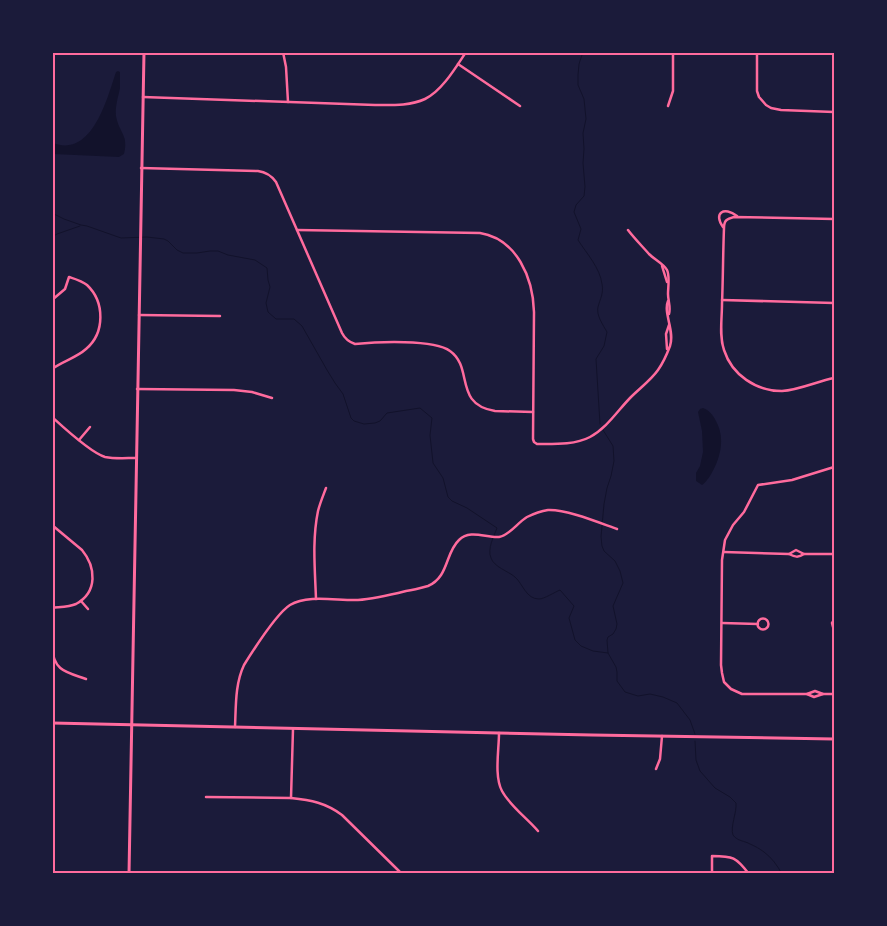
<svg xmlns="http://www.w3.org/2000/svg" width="887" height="926" font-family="Montserrat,sans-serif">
	<rect width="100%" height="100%" fill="#1b1b3a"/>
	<g fill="#12122b">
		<path d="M118,71L120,72C120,78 120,83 120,88C118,98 115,106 116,116C119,133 129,135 124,154L119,157L53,154V143C92,158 107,99 116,72Z"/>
		<path d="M703,408C709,410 713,415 716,421C726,439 720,460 710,476C707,480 706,482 702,485L696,481V473L700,466L703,452L702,431L698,412L700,409Z"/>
	</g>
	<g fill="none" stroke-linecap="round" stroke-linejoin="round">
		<g stroke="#12122b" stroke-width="1">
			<path d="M583,52L579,64L578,75V85L584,99L586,119L583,133L584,149L583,163L585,187L584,196L576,205L574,212L581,229L578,240C587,254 600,268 602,284C604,293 600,299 598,307C596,315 603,325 607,332L604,346L596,359L600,424"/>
			<path d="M52,213L64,219L81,225L87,226L121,238L147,237L164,239L168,241L177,250L183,253H197L210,251H218L228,255L255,260L267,268L268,280L270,287L266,303L268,312L276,319H294L302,326L327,370L335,383L343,394L351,418L354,421L364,424L375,423L380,421L387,413L420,408L432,418L430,435L433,463L443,478L448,497L452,501L467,508L497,528C494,536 487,549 491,558C494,567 508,571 515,577C523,584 526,599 539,599C544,599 555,592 560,590L574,606L569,618L575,640L581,646L593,651L608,653"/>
			<polyline points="52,237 57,234 80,226"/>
			<polyline points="603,430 613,446 614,461 611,476 607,488 604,504 601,537 602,546 604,551 615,561 620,571 623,583 613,606 617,624 616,629 613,634 608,637 607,640 608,653 616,667 617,672 617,681 625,692 638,696 650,694 663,697 677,703 690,720 695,734"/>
			<path d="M695,741L696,760L700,771L715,788L730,797L736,803C737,812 730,827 733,835C737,841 745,841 750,844C755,846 760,849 764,852C772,858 777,865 782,874"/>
		</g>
		<g stroke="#ff6b9d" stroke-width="2.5">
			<polyline points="283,52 286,67 288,102"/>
			<polyline points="757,52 757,91 759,97 766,105 771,108 781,110 834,112"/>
			<polyline points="458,64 520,106"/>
			<path d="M143,97L375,105C391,105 410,106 425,99C442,91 456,67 466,52"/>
			<polyline points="668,106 673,91 673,52"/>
			<path d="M141,168L258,171C266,172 271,175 276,182L342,333C345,339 349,342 355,344C376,342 434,339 450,351C474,368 453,404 495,411L533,412"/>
			<path d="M834,219L734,217C727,219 724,220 724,228C723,253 723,279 722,304C722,319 719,336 724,350C732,375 756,391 782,391C799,390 818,381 834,378"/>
			<path d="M723,227C713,213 724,206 737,216"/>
			<path d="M297,230L480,233C517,239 533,278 534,312L533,439L534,442L537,444C554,444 575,445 590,437C607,428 618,410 631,397C640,388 651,380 658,370C663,363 667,354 670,346C675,331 663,313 668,301"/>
			<path d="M628,230C634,238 642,246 649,254C654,259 664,264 667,270C670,276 668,287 668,294C668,301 671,307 669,314"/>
			<polyline points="662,266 667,282"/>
			<path d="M52,300L65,289L69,277C75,279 82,281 87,285C105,302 105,333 86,349C76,358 63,361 52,369"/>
			<polyline points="722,300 834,303"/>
			<polyline points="139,315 220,316"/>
			<polyline points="667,349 666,334 669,325"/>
			<polyline points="137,389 234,390 252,392 272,398"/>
			<path d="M52,417C63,427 91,453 105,457C115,459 126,458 136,458"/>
			<polyline points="79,440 90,427"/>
			<polyline points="834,467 792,480 758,485 744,512 733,525 725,540 722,560 721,665 722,673 724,682 731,689 742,694 807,694 815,691 823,694 834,694"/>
			<path d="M52,525L82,550C96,567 98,592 76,604C69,607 60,607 52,608"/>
			<path d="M724,552L789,554C795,557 798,558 804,554"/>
			<polyline points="789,554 796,550 804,554 834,554"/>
			<path d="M316,599C315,570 312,540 318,511C320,503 323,496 326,488"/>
			<polyline points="81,601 88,609"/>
			<circle cx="763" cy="624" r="5.5"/>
			<polyline points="834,620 832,623 833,627 834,629"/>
			<polyline points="722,623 758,624"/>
			<path d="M52,648C54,671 66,672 86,679"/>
			<polyline points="807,694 814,697 823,694"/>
			<path d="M235,727C236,706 235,684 244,665C254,649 276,614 290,605C308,594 338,601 358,600C374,599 390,595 406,591C414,590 421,588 428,586C449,577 445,553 459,540C470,529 486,538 499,537C510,535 517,523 527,517C533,514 541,511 548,510C566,509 600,523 617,529"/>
			<path d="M499,733C499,750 494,776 502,791C510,806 527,818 538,831"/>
			<polyline points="656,769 660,759 662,736"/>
			<path d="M206,797L291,798C311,800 326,803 342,815L402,874"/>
			<polyline points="291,798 293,729"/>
			<path d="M712,874V856C733,856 736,857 749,874"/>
		</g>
		<g stroke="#ff6b9d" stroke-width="3">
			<polyline points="52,723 592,735 834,739"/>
			<polyline points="129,874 144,52"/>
		</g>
	</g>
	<rect width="887" height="926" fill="none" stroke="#1b1b3a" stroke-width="108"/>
	<rect x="54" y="54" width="779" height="818" fill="none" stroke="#ff6b9d" stroke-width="2"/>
</svg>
